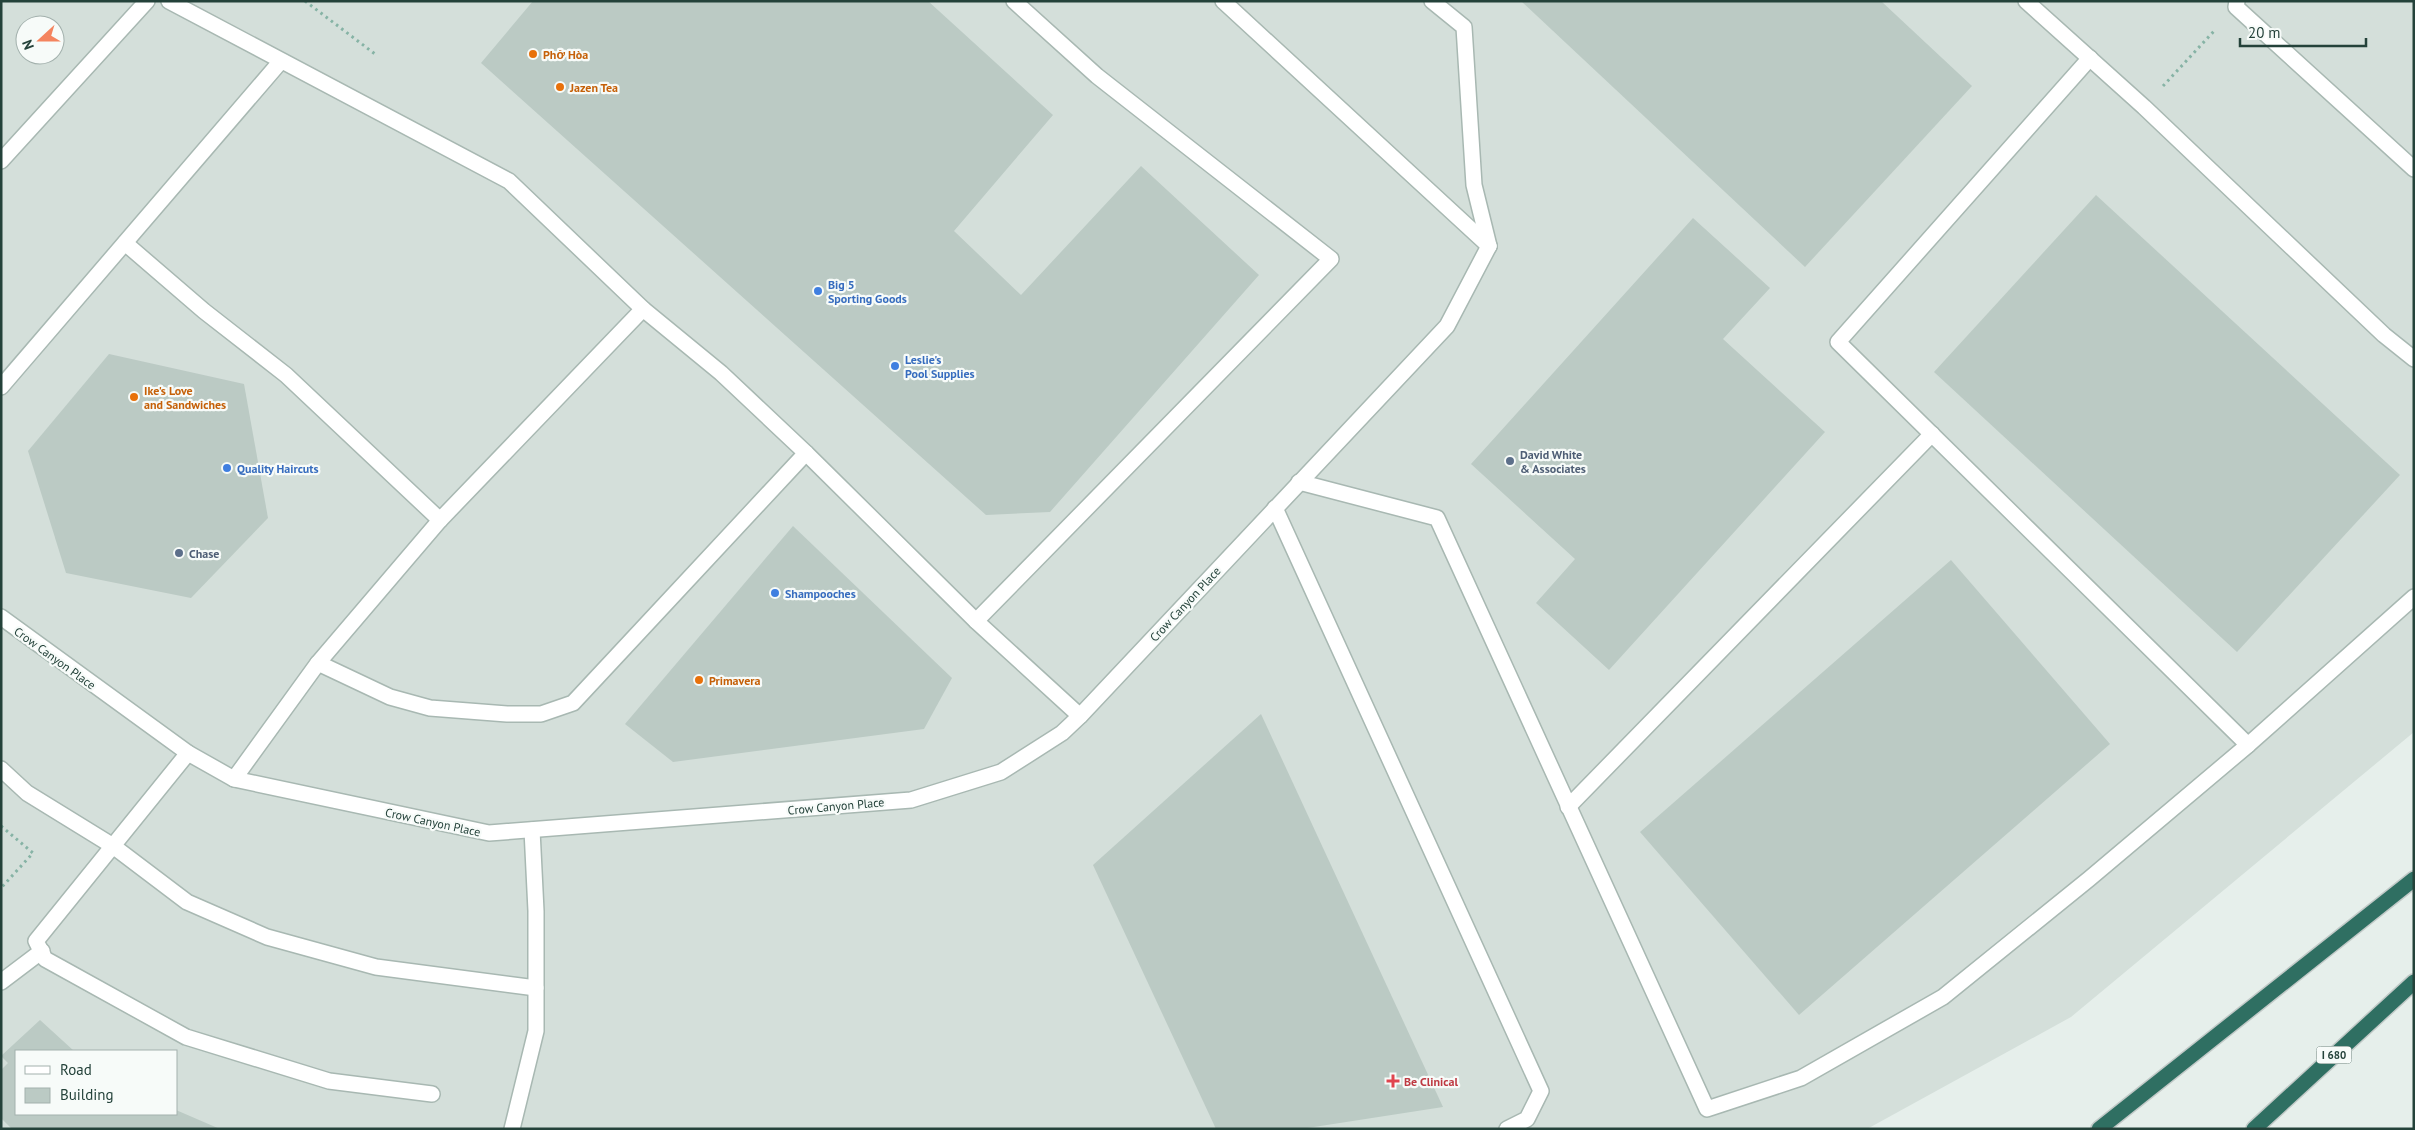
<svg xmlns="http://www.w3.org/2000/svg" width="2415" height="1130" font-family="'PT Sans',sans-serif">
	<rect width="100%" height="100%" fill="#e6efeb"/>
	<path fill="#d4dfda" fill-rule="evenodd" d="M1,1H2414V732L2071,1017L1867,1129H1ZM25,25H55V55H25ZM16,1051H176V1114H16Z"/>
	<g fill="#bbcac4">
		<polygon points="533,1 928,1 1053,115 954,231 1021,295 1141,166 1259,275 1050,512 986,515 481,63"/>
		<polygon points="1521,1 1881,1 1972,86 1805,267"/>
		<polygon points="2096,195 2400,475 2237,652 1934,372"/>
		<polygon points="1693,218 1770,288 1723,339 1825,432 1609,670 1536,603 1575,559 1471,464"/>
		<polygon points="109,354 244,384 268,518 191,598 66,573 28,451"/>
		<polygon points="793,526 952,678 924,729 673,762 625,724"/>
		<polygon points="1951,560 2110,744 1799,1015 1640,832"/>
		<polygon points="1261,714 1443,1107 1301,1129 1216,1129 1093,865"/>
		<polygon points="40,1020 74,1051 16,1051 16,1114 176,1114 176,1110 220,1129 12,1129 1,1118 1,1070 8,1063 1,1056"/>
	</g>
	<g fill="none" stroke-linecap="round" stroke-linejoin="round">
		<defs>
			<g id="minor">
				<polyline points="169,1 509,181 643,309 721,373 806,453 976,621 1331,259 1097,76 1014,1"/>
				<polyline points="1223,1 1489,246"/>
				<polyline points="1432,1 1464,27 1474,185 1489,246"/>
				<polyline points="2026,1 2144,107 2384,335 2414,359"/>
				<polyline points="2237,1 2236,7 2414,169"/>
				<polyline points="2090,58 1838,342 2248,745"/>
				<polyline points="1,161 147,1"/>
				<polyline points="125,243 204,311 286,375 440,520"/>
				<polyline points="1,387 281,61"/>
				<polyline points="1299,482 1437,518 1707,1109 1801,1078 1943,997 2089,879 2248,745 2414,597"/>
				<polyline points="1275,508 1541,1091 1527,1119 1507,1129"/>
				<polyline points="1,617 188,753 234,779 489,833 911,800 1001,772 1062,733 1080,716 1447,326 1489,246"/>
				<polyline points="976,621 1080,716"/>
				<polyline points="318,663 390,697 430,708 507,714 541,714 573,703 806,453"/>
				<polyline points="188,753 36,941 45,959 186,1037 329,1081 432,1094"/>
				<polyline points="1,769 27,793 113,846 187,902 267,937 376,967 536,988"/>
				<polyline points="234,779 318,663 440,520 643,309"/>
				<polyline points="1568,807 1932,434"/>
				<polyline points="1,982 42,951"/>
				<polyline points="512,1129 536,1031 536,911 532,830"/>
			</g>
			<g id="highway">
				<polyline points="2099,1129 2414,879"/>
				<polyline points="2254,1129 2414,982"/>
			</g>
		</defs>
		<use href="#minor" stroke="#a8b8b2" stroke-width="18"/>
		<use href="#highway" stroke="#c2cac8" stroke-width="18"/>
		<g stroke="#86b3a5" stroke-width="3" stroke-dasharray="2.5 4" stroke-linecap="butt">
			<polyline points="305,1 375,54"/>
			<polyline points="2163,86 2215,30"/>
			<polyline points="1,826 33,853 1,888"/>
		</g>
		<use href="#minor" stroke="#fff" stroke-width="15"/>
		<use href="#highway" stroke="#2f6f62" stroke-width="15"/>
	</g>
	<g fill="#e8710a" stroke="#f7fbf9" stroke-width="2">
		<circle cx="533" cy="54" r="5"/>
		<circle cx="560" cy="87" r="5"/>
		<circle cx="134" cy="397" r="5"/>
		<circle cx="699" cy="680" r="5"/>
	</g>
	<g fill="#3f7fe0" stroke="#f7fbf9" stroke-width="2">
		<circle cx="818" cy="291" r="5"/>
		<circle cx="895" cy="366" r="5"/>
		<circle cx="227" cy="468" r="5"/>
		<circle cx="775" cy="593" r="5"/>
	</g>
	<g fill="#5c6f8a" stroke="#f7fbf9" stroke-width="2">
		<circle cx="1510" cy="461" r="5"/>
		<circle cx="179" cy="553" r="5"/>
	</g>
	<path fill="#e0444e" stroke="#f7fbf9" stroke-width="2" d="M1390.5 1073.5h5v5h5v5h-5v5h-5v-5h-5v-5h5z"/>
	<g text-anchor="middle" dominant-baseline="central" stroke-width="4.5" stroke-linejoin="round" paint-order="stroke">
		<rect fill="#f7fbf9" stroke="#637a73" stroke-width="1" x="2316.5" y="1046.5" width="35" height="17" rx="4"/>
		<g font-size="11" font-weight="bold" fill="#24423a">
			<text x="2334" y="1055">I 680</text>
		</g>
		<g font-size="12" font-weight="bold" fill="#c56008" stroke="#f7fbf9" text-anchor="start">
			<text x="543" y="54">Phở Hòa</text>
			<text x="570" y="87">Jazen Tea</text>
			<text x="144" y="390">Ike's Love<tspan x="144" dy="14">and Sandwiches</tspan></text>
			<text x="709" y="680">Primavera</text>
		</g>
		<g font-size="12" font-weight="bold" fill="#366cbe" stroke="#f7fbf9" text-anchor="start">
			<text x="828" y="284">Big 5<tspan x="828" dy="14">Sporting Goods</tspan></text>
			<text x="905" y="359">Leslie's<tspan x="905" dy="14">Pool Supplies</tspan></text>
			<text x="237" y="468">Quality Haircuts</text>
			<text x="785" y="593">Shampooches</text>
		</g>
		<g font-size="12" font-weight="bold" fill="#4e5e75" stroke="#f7fbf9" text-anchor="start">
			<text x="1520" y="454">David White<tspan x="1520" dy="14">&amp; Associates</tspan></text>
			<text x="189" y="553">Chase</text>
		</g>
		<g font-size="12" fill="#24423a" stroke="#f7fbf9">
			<text transform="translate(1185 604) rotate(-47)">Crow Canyon Place</text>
			<text transform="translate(55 658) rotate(36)">Crow Canyon Place</text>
			<text transform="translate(836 806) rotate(-5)">Crow Canyon Place</text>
			<text transform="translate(433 822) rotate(12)">Crow Canyon Place</text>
		</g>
		<g font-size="12" font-weight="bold" fill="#be3a42" stroke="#f7fbf9" text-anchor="start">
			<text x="1404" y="1081">Be Clinical</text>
		</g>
	</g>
	<rect width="2415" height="1130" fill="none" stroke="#24423a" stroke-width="5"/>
	<rect x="15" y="1050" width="162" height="65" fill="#f7fbf9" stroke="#a3b1ad"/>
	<rect x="25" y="1066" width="25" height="8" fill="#ffffff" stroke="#a3b1ad"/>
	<text x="60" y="1075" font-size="15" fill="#24423a">Road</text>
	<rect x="25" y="1088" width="25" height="15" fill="#bbcac4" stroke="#a3b1ad"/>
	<text x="60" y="1100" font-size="15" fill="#24423a">Building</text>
	<g transform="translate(40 40) rotate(249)"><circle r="24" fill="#f7fbf9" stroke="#a3b1ad"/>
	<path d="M0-4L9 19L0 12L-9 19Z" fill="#f4845f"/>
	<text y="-8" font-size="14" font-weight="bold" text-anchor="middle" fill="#24423a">N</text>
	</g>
	<path d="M2240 38v8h126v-8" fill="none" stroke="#24423a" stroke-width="2.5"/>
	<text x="2248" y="38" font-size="15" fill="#24423a" stroke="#f7fbf9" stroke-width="4" paint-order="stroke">20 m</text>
</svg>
